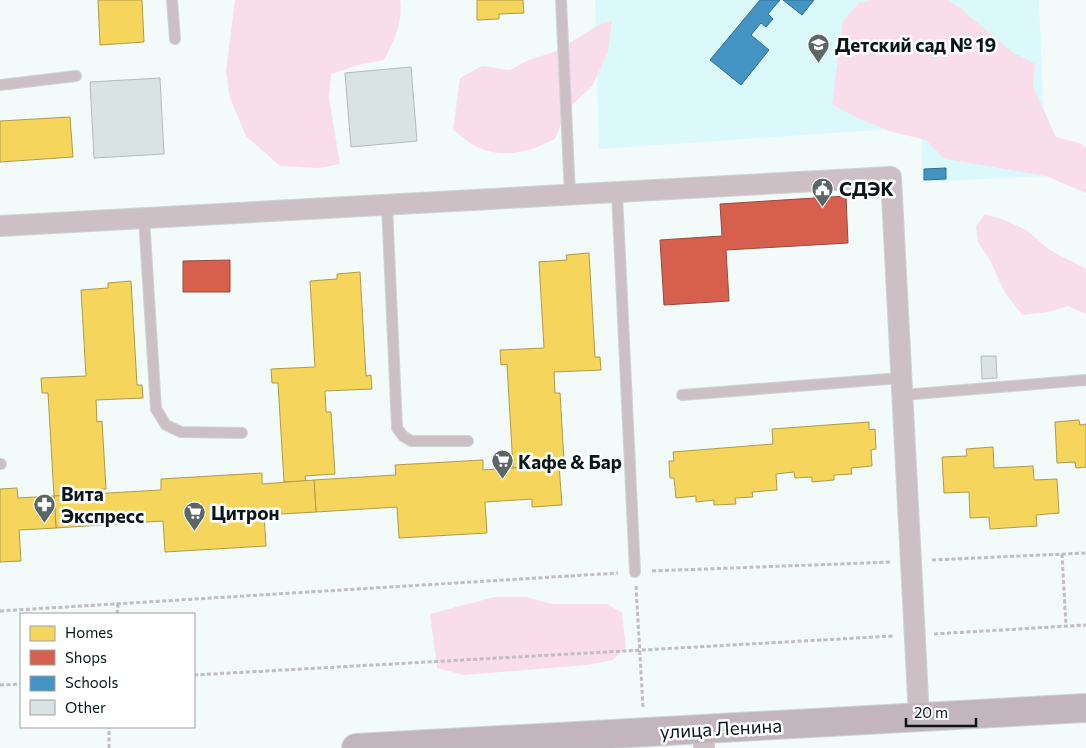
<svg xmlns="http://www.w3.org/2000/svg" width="1086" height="748" font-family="Commissioner,sans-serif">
	<rect width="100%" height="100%" fill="#f2fafa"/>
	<polygon fill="#dbf9fa" points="595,0 1039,0 1046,176 922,182 921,127 599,149"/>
	<g fill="#f9ddea">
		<path d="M235,0H400C403,22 394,41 384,60L358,65L331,74L329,98L340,164L319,168L280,166L246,136L230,98L226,71Z"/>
		<polygon points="871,0 947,0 960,8 1012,52 1035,64 1033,86 1056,137 1082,144 1086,148 1086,193 1046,176 945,159 926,140 889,131 853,116 832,104 843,21 859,3"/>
		<path d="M612,20L608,52L592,86L566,111L555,139C531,151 506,159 479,148C470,144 461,136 453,130L460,78L482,66L510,70L529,60L557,51L595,27Z"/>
		<polygon points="985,214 1007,221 1028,231 1048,249 1086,269 1086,314 1068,306 1048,312 1022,315 1004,291 990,260 978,242 976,226"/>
		<polygon points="494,597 526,597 552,604 607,604 622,613 626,647 613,660 587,665 464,675 437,668 430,614"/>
	</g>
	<g fill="#f6d55c" stroke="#af9c48">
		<polygon points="98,0 142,0 144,42 100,45"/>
		<polygon points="477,0 523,0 524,13 499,14 499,19 477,20"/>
		<polygon points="70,117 73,157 0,162 0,121"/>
		<polygon points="589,253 595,357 600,357 601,370 554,372 555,393 560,393 564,461 534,462 535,467 513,468 507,364 501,365 500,350 544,348 539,262 567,260 566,255"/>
		<polygon points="360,272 366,376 371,375 372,389 325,391 326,412 331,412 335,474 305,476 306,481 284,482 278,383 272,383 271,369 315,367 310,281 337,279 337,274"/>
		<polygon points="131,281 137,385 142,385 143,398 96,400 97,422 102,421 106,489 76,491 77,495 54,496 48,393 42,393 41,378 86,376 81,290 108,288 108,283"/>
		<polygon points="1079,420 1080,425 1086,424 1086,467 1076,468 1075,462 1057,463 1055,422"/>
		<polygon points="869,422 869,430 875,429 876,449 871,450 872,466 851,468 852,474 834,475 834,480 812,482 812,477 795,478 794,472 776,474 777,490 752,492 753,497 735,498 736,504 714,505 714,500 696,502 696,496 676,498 674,478 670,478 669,461 674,461 673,452 773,444 772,429"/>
		<polygon points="993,447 994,468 1033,466 1034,480 1057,479 1059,513 1036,515 1037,526 990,529 989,517 970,518 969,492 944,493 942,457 967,456 966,449"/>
		<polygon points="483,460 483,470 559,465 562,505 532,507 532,499 485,502 487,533 399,538 397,507 316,512 314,480 396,475 395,465"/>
		<polygon points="262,473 262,484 314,480 316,512 264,515 266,546 165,552 163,521 56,528 54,496 161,490 161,479"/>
		<polygon points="17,488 18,498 54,496 56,528 19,530 21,561 0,562 0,489"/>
	</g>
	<g fill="#d6604d" stroke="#994a3d">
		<polygon points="846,196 848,243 726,250 729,301 664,305 660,240 722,236 720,204"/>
		<polygon points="230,260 230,292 183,292 183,261"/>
	</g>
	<g fill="#4393c3" stroke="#326e90">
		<polygon points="760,0 780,0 768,14 773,19 766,27 761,23 751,35 769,50 741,85 710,60"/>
		<polygon points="783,0 814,0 802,15"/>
		<polygon points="946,168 946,179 924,180 924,169"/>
	</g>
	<g fill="#d9e3e4" stroke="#b2bcbc">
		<polygon points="411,67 417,141 351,147 345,73"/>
		<polygon points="160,78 164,154 94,158 90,82"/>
		<polygon points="981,356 996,356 997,378 982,379"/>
	</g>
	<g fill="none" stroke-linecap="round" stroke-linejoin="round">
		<defs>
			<g id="service">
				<polyline points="172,0 175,39"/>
				<polyline points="561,0 570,195"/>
				<polyline points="0,85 76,76"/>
				<polyline points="617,193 635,572"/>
				<polyline points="387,205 397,428 403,436 411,441 468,441"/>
				<polyline points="144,218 156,409 166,425 181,432 242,433"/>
				<polyline points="682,395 901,378"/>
				<polyline points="903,395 1086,380"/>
				<polyline points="0,464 1,464"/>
			</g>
			<g id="minor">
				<polyline points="0,226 891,177 919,717"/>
				<polyline points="704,729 704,748"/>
			</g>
			<polyline id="secondary" points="356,748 1086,708"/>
		</defs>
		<use href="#service" stroke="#ced5d5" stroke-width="12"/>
		<use href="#minor" stroke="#ced5d5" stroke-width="22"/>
		<use href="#secondary" stroke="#ced5d5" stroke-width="30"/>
		<g stroke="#c2bdbf" stroke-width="3" stroke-dasharray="4 2.5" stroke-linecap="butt">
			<polyline points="1062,554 1066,626"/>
			<polyline points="932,560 1086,553"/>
			<polyline points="652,571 891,562"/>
			<polyline points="636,586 643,707"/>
			<polyline points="0,611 618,573"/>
			<polyline points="117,614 118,604"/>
			<polyline points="934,634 1086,625"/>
			<polyline points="194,675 893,636"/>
			<polyline points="0,685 21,684"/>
			<polyline points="109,748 109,727"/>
		</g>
		<use href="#service" stroke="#ccc0c5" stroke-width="10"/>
		<use href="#minor" stroke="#ccc0c5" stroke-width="20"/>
		<use href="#secondary" stroke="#c2b5bb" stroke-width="28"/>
	</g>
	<defs>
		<symbol id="school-pin" viewBox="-11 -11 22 30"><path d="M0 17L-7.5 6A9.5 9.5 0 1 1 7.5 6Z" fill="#5b6667" stroke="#fff"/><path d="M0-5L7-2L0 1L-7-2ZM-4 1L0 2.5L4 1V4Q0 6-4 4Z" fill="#fff"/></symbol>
		<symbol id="civic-pin" viewBox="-11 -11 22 30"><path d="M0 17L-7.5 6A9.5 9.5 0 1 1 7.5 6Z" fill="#5b6667" stroke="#fff"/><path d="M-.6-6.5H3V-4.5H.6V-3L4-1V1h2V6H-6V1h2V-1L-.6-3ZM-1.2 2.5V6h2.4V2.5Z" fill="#fff"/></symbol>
		<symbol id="supermarket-pin" viewBox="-11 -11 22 30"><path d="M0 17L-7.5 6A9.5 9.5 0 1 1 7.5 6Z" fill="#5b6667" stroke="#fff"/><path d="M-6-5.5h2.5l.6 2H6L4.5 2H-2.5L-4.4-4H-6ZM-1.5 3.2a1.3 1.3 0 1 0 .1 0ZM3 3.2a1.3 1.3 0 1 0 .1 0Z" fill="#fff"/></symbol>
		<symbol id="pharmacy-pin" viewBox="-11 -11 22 30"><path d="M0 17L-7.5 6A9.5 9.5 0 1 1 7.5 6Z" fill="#5b6667" stroke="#fff"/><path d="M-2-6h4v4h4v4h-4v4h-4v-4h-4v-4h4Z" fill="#fff"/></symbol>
	</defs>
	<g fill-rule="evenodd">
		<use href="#school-pin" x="806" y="32" width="25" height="34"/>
		<use href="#civic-pin" x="810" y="176" width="25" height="34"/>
		<use href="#supermarket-pin" x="490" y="448" width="25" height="34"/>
		<use href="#pharmacy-pin" x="32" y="492" width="25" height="34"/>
		<use href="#supermarket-pin" x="182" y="500" width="25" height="34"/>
	</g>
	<g text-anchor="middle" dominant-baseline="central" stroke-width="5" stroke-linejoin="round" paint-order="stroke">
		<g font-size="19" font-weight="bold" fill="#0a1718" stroke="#fff" text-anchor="start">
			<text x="835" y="44">Детский сад № 19</text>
			<text x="839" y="188">СДЭК</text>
			<text x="518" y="461">Кафе &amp; Бар</text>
			<text x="61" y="493">Вита<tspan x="61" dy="22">Экспресс</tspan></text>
			<text x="211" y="512">Цитрон</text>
		</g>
		<g font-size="19" fill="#0a1718" stroke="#fff">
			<text transform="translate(721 728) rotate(-3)">улица Ленина</text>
		</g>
	</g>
	<rect x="20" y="613" width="175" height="115" fill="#ffffff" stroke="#9da2a3"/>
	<rect x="30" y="626" width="25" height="15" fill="#f6d55c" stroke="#9da2a3"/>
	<text x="65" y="638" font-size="15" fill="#0a1718">Homes</text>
	<rect x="30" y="650" width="25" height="15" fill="#d6604d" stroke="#9da2a3"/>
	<text x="65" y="663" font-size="15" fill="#0a1718">Shops</text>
	<rect x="30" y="676" width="25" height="15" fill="#4393c3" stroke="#9da2a3"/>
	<text x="65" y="688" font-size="15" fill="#0a1718">Schools</text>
	<rect x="30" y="700" width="25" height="15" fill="#d9e3e4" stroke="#9da2a3"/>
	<text x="65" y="713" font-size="15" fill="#0a1718">Other</text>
	<path d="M906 718v8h70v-8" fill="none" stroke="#0a1718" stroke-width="2.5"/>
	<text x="914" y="718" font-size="15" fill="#0a1718" stroke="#ffffff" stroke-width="4" paint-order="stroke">20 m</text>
</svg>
